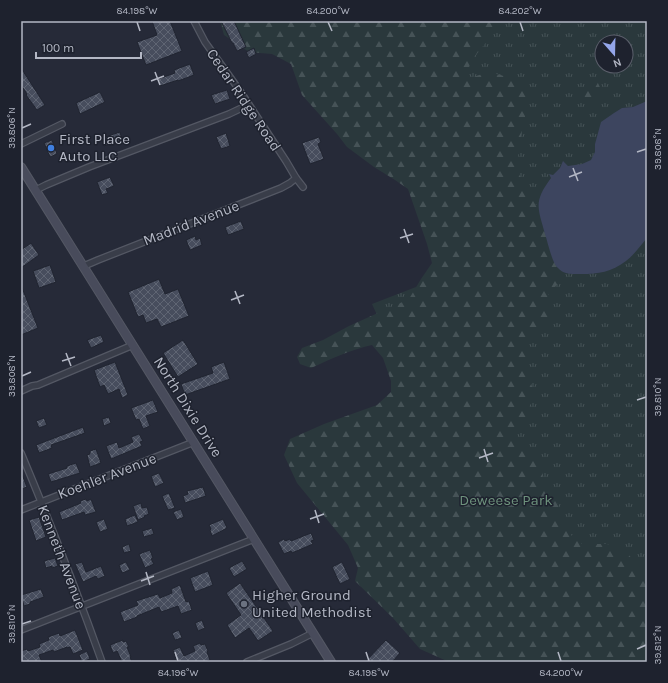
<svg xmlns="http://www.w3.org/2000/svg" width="668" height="683" font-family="Karla,sans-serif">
	<defs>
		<pattern id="grass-tufts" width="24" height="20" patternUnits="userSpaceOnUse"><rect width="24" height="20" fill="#2a383c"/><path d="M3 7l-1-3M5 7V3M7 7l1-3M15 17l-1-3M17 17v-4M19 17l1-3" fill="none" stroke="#465357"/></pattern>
		<pattern id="forest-firs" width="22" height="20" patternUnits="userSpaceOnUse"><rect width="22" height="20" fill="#2a383c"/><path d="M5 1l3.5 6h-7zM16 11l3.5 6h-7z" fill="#465357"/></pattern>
		<pattern id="building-cross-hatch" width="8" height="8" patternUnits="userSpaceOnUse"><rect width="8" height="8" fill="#474d5d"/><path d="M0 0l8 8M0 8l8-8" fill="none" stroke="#5f6573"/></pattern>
	</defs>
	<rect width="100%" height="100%" fill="#262a38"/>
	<path fill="url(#grass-tufts)" fill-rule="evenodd" d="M284,21H647V662L414,395L372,304L447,275L417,198ZM602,42H626V66H602Z"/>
	<g fill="url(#forest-firs)">
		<path d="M220,21H503L472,60L467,72L463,80L489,72L508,77L519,83L529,91L524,123L518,148L519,174L537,207L561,281L548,293L551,310L548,324L526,333L527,370L534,393L523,426L515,438L522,451L544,459L542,479L553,488L563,521L571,535L582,544H607L628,554L647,577V662H449L420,649L393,618L355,581L358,568L348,545L297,483L284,455L290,439L324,424L377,405L391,392V381L383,358L372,345C350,350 331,359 311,368L300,364L297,357L302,348L323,340L349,326L409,299L421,279L432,263L427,244L408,189L395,180L374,167L347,147L337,134L302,95L291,64L272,54L249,52L224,35Z"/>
		<polygon points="597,81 603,94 599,100 592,101 583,96 582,89 591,83"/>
	</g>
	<path fill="#3d455f" d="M647,101V238C641,245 634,255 626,261C611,272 599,274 581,274C572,274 564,275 558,268C552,263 548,243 545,234C538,208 533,202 551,178L549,174L553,175L560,168L563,161L568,166L582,164L591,160L595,152V144L601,122L614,113L622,108L633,107Z"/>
	<g fill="url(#building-cross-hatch)" stroke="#202430">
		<polygon points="152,21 170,21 182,51 146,65 137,42 157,35"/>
		<polygon points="221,21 234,21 246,47 237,51 233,43 232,43"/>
		<polygon points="254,48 256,54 249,58 246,52"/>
		<polygon points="190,64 194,75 178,81 178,80 160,86 158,79 175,73 174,70"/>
		<polygon points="21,68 45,105 37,110 26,95 27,94 21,85"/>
		<polygon points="227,90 230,99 215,104 211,95"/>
		<polygon points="100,92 105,102 80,114 76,103"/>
		<polygon points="120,132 122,140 104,146 102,138"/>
		<polygon points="226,133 230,146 221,149 216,137"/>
		<polygon points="319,137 321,142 318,144 324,159 310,164 302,143"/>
		<polygon points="52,140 57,154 50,157 44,143"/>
		<polygon points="110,177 114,186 106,189 108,193 102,195 97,182"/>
		<polygon points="241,221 244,229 228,235 225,227"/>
		<polygon points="195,236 196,240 200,238 202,245 190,250 186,240"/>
		<polygon points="31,243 39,255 21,268 21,250"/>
		<polygon points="50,265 56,282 39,288 33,271"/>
		<polygon points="159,279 165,294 178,289 189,316 161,327 157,319 146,323 143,315 138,317 128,292"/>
		<polygon points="21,285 38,328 21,335"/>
		<polygon points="101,335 104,342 91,348 87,340"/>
		<polygon points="183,340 198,364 178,377 163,353"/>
		<polygon points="115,362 128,395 122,398 119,389 108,394 104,385 100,387 94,370"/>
		<polygon points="224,362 230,379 185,395 181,384 213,373 211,367"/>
		<polygon points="153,400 158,412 146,416 150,426 143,429 139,419 136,420 131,408"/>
		<polygon points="109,417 111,423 104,426 102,419"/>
		<polygon points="44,418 47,425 39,428 36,421"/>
		<polygon points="83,427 85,433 51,445 52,448 39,453 36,445"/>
		<polygon points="139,434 143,441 140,442 142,446 111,459 106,446 117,442 119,448 133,442 131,437"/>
		<polygon points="96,449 101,463 90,467 87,455 90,454 90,451"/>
		<polygon points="76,463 80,473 51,482 48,474 67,468 67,466"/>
		<polygon points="21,472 27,487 21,489"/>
		<polygon points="159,473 164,483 155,487 151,476"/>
		<polygon points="203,487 206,496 185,503 183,496 188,494 187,491"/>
		<polygon points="169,493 175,508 168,510 162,496"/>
		<polygon points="86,499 87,501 91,499 96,512 85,515 84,512 62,520 59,512 81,503 80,501"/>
		<polygon points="141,503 142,508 147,507 149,514 144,516 145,517 138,520 133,506"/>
		<polygon points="181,509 184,517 177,520 173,512"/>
		<polygon points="135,515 138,522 127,526 125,519"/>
		<polygon points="39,517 46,537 36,541 29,520"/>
		<polygon points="104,519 108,529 100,532 96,522"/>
		<polygon points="223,519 227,528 212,536 210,530 211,529 209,525"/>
		<polygon points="152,528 154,534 144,537 142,531"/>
		<polygon points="311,533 314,540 311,541 313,544 292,553 291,551 284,554 278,542 284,539 285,541 290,539 291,541"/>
		<polygon points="129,544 131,551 124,553 122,547"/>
		<polygon points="150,550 153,558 151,559 154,564 145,568 139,554"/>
		<polygon points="55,558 58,566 52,568 52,566 46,568 44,561"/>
		<polygon points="242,561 247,569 234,577 229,568"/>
		<polygon points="82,562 86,572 101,566 105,576 98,579 96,576 83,582 75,564"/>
		<polygon points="126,562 130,570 122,573 119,565"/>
		<polygon points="342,562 350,579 340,584 332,567"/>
		<polygon points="208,571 213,585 195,592 190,578"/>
		<polygon points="240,583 273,631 258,641 249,628 235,638 227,625 241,615 226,593"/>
		<polygon points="180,585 186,602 189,601 192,610 181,614 178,606 161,612 159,607 137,616 137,617 124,622 120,612 138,605 136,601 158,594 160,598 172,593 171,589"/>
		<polygon points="41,589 44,597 30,602 30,604 24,606 21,595"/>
		<polygon points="202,620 205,628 198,631 195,623"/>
		<polygon points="75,630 83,650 73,654 70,647 67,648 67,647 54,652 53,650 39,655 42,662 22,662 21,659 21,651 27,649 28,651 40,647 39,644 49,640 48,637 59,633 60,636"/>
		<polygon points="179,630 182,638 175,640 172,633"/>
		<polygon points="123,640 123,642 126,641 129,647 127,647 131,657 130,657 132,662 122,662 117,651 113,653 110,645"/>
		<polygon points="386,640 400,653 392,662 365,662"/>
		<polygon points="200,643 201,645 205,644 208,651 207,652 210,660 205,662 177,662 173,650 180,647 184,656 195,651 193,646"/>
		<polygon points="87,651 90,659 82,662 79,655"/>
	</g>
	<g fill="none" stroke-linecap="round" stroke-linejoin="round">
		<defs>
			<g id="street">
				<polyline points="194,21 205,42 240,91 286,161 296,178 303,187"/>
				<polyline points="21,144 62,124"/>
				<polyline points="36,190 46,185 89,167 229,114 248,105"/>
				<polyline points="84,266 98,260 281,188 290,183 296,178"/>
				<polyline points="21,391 32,386 38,385 133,345"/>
				<path d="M21,453C50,522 77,592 102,662"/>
				<polyline points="21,510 194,442"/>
				<polyline points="21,630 254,539"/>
				<polyline points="247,662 291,644 313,633"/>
			</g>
			<polyline id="secondary" points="21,167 331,662"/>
		</defs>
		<use href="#street" stroke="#545864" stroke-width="8"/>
		<use href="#secondary" stroke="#545864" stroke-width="10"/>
		<use href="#street" stroke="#393d49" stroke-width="5.5"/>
		<use href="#secondary" stroke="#484b5b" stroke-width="8"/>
	</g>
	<path fill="none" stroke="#b4b8c5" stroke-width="1.5" d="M137,22L140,31M328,22L332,31M520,22L523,31M155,72L160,85M151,81L164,76M22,128L31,124M637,152L646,149M573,168L578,181M569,177L582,172M404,229L409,243M400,238L413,234M235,291L240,304M231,300L244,295M66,353L71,366M62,361L75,357M22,376L31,372M637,400L646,397M484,449L488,462M479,458L493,453M315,510L319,523M310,519L324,514M146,572L150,585M141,581L154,576M22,624L31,621M637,649L646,645M175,652L178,661M366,652L369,661M558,652L561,661"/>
	<circle fill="#3f7fe0" stroke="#1e222e" stroke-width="1.5" cx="51" cy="148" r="4"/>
	<circle fill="#6b7280" stroke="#1e222e" stroke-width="1.5" cx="244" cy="604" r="4"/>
	<g text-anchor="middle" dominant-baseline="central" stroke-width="3" stroke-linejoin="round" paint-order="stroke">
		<g font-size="15" fill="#b4b8c5" stroke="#1e222e">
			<text transform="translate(244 100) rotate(56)">Cedar Ridge Road</text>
			<text transform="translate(191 223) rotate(-21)">Madrid Avenue</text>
			<text transform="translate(188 407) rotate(58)">North Dixie Drive</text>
			<text transform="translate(107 476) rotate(-21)">Koehler Avenue</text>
			<text transform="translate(62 557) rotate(69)">Kenneth Avenue</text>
		</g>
		<g font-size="15" fill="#b4b8c5" stroke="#1e222e" text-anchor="start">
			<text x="59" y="139">First Place<tspan x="59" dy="17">Auto LLC</tspan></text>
			<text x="252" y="595">Higher Ground<tspan x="252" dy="17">United Methodist</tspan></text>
		</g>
		<g font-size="15" fill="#6e927d" stroke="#1e222e">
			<text x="506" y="500">Deweese Park</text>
		</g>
	</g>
	<rect width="668" height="683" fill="none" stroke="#1e222e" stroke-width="44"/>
	<g transform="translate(614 54) rotate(160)"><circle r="19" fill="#1e222e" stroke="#5a5e6a"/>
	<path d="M0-3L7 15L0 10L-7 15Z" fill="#94a6ea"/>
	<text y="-6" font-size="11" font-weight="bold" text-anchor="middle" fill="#b4b8c5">N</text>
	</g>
	<path d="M36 52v6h105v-6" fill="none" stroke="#b4b8c5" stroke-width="2"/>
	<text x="42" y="52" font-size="12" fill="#b4b8c5" stroke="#1e222e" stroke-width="3" paint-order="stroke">100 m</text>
	<rect x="22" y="22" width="624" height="639" fill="none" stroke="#b4b8c5" stroke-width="1.5"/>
	<g font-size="10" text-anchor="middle" fill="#b4b8c5">
		<text x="137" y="14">84.198°W</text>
		<text x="328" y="14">84.200°W</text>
		<text x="520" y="14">84.202°W</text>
		<text transform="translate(11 128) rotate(-90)" y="4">39.806°N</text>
		<text transform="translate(657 149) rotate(-90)" y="4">39.808°N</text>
		<text transform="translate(11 376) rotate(-90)" y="4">39.808°N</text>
		<text transform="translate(657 397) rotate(-90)" y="4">39.810°N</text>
		<text transform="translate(11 624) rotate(-90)" y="4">39.810°N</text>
		<text transform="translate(657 645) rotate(-90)" y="4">39.812°N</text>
		<text x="178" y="676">84.196°W</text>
		<text x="369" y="676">84.198°W</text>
		<text x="561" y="676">84.200°W</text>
	</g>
</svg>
